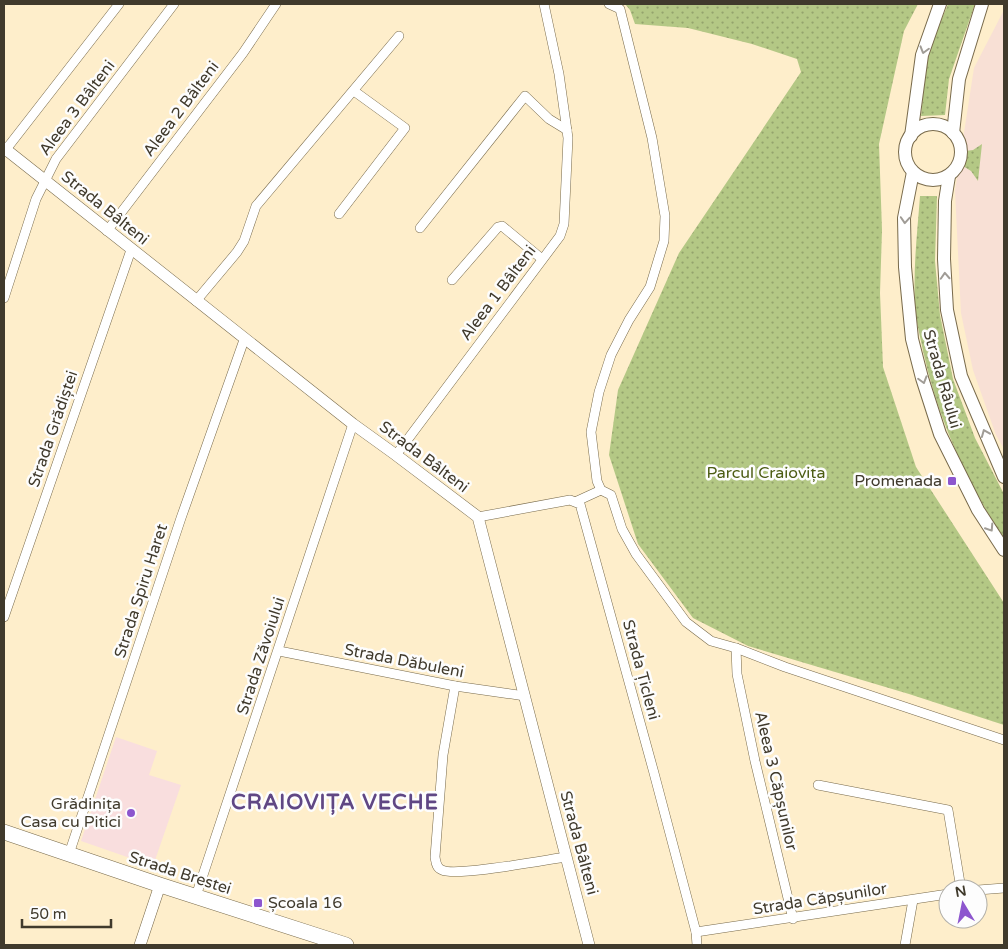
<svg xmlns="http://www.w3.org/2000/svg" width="1008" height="949" font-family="'Varela Round',sans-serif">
	<defs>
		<pattern id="green-dots" width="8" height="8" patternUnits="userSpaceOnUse" patternTransform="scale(1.25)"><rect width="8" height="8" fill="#b4c885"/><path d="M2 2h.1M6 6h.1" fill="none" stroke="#94a36d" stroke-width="1.8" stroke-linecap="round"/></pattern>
	</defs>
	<rect width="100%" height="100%" fill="#feeecb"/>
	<polygon fill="#f8e0d5" points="1004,10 1004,449 996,435 973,370 961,313 955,191 974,68"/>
	<polygon fill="#f9dede" points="116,737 157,751 149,775 181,785 153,866 81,841"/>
	<g fill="url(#green-dots)">
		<polygon points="625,4 918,4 904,31 879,144 882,230 880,293 883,367 916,467 1004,603 1004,725 909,694 748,646 693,618 638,544 609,455 618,390 679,253 801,72 797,59 752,44 688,28 635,24 630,10"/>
		<polygon points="948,4 975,4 949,79 945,115 921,116 925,76 930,47"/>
		<polygon points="982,144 978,181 971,171 963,166 965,151 973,150"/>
		<path d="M920,196H937L935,261L940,315L953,379L975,438L1004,494V539C966,481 938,419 923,351C921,340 918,329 916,317C912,277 917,236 920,196Z"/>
	</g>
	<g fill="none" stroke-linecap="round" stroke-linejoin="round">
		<defs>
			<g id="minor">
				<polyline points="609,4 620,9 652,138 665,216 664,241 650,287 629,320 611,355 599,392 591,432 597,481 601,490 611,495 622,529 636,554 686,622 711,641 736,648 785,667 1004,740"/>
				<polyline points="4,152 119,4"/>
				<polyline points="339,214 405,128 354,91"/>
				<polyline points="420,228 525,96 549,119 567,130"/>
				<polyline points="107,231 243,53 276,4"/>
				<polyline points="452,280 498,227 502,226 542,259"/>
				<polyline points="4,298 36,199 56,159 174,4"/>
				<polyline points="196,301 237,252 244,241 256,206 399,36"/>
				<polyline points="396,455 560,236 564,224 568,138 559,74 544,4"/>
				<polyline points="577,501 601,490"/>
				<polyline points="478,517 570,500 580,504 654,773 696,932 697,945"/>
				<polyline points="4,617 131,250"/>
				<polyline points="736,648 737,674 755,761 793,919"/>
				<polyline points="279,651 455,686 525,696"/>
				<path d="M455,686L443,755L435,857C436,862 436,868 442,870C456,877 545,860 566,857"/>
				<polyline points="818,785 948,810 961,889"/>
				<polyline points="69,854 181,518 244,340"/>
				<polyline points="978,890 1004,888"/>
				<polyline points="196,896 353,424"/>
				<polyline points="696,932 948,894"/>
				<polyline points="905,945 913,900"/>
			</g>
			<g id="tertiary">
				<polyline points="4,148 353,424 396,455 478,517 589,945"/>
				<polyline points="140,945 160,885"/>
			</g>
			<g id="secondary">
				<circle cx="933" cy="152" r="28"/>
				<polyline points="953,133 959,79 982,4"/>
				<polyline points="911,136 922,55 940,4"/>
				<polyline points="913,172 904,218 905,267 912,339 922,378 940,434 978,510 1004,550"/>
				<polyline points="949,176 945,201 944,259 947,310 961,376 1004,477"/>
			</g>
			<polyline id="primary" points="4,832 160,885 346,945"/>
		</defs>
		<use href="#minor" stroke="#786a4b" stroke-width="10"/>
		<use href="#tertiary" stroke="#786a4b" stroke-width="12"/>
		<use href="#secondary" stroke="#786a4b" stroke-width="14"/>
		<use href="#primary" stroke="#786a4b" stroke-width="16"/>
		<use href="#minor" stroke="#fff" stroke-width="9"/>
		<use href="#tertiary" stroke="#fff" stroke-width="11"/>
		<use href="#secondary" stroke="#fff" stroke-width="12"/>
		<use href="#primary" stroke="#fff" stroke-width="15"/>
	</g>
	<defs><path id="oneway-chevron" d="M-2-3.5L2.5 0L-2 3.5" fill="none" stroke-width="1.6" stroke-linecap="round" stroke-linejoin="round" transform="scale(1.25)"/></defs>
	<g stroke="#a09c96">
		<use href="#oneway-chevron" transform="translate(924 50) rotate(106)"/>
		<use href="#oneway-chevron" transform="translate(905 220) rotate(94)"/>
		<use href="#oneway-chevron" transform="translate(945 276) rotate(-93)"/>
		<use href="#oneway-chevron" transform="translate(923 380) rotate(74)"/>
		<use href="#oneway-chevron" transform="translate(985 433) rotate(-112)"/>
		<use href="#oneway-chevron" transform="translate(990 528) rotate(57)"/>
	</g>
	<g fill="#8d56ce" stroke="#fdfdfd" stroke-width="2">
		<rect x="947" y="476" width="10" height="10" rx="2.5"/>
		<circle cx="131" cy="813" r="5"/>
		<rect x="253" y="898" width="10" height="10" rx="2.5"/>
	</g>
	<g text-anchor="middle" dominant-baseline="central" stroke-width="5" stroke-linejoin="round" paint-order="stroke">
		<g font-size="16" fill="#403a2c" stroke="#fdfdfd">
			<text transform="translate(77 108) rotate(-53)">Aleea 3 Bâlteni</text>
			<text transform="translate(181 109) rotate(-53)">Aleea 2 Bâlteni</text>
			<text transform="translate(105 208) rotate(39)">Strada Bâlteni</text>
			<text transform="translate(498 293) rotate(-53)">Aleea 1 Bâlteni</text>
			<text transform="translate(942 379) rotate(74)">Strada Râului</text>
			<text transform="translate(53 429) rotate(-71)">Strada Grădiștei</text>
			<text transform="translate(424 457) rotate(37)">Strada Bâlteni</text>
			<text transform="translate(141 591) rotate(-72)">Strada Spiru Haret</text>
			<text transform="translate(261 656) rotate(-72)">Strada Zăvoiului</text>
			<text transform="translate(404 661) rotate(11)">Strada Dăbuleni</text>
			<text transform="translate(641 670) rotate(75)">Strada Țicleni</text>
			<text transform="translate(776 781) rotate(77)">Aleea 3 Căpșunilor</text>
			<text transform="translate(579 843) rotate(75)">Strada Bâlteni</text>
			<text transform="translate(180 873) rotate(18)">Strada Brestei</text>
			<text transform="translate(820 899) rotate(-9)">Strada Căpșunilor</text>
		</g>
		<g font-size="16" fill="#4c5c13" stroke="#fdfdfd">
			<text x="766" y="473">Parcul Craiovița</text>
		</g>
		<g font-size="16" fill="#403a2c" stroke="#fdfdfd" text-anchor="end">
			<text x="942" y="481">Promenada</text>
			<text x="121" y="804">Grădinița<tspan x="121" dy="18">Casa cu Pitici</tspan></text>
			<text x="268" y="903" text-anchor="start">Școala 16</text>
		</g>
		<g font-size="21" font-weight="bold" letter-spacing="1" fill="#604784" stroke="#fdfdfd">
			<text x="335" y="802">CRAIOVIȚA VECHE</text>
		</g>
	</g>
	<rect width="1008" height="949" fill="none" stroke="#403a2c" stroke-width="10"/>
	<g transform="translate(963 904) rotate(350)"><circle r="24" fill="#fdfdfd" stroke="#b1afa9"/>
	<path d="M0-4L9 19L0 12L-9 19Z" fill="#8d56ce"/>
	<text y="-8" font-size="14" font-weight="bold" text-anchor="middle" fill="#403a2c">N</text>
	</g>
	<path d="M22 919v8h89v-8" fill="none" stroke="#403a2c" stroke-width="2.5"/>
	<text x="30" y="919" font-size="15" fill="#403a2c" stroke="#fdfdfd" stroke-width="4" paint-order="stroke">50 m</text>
</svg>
